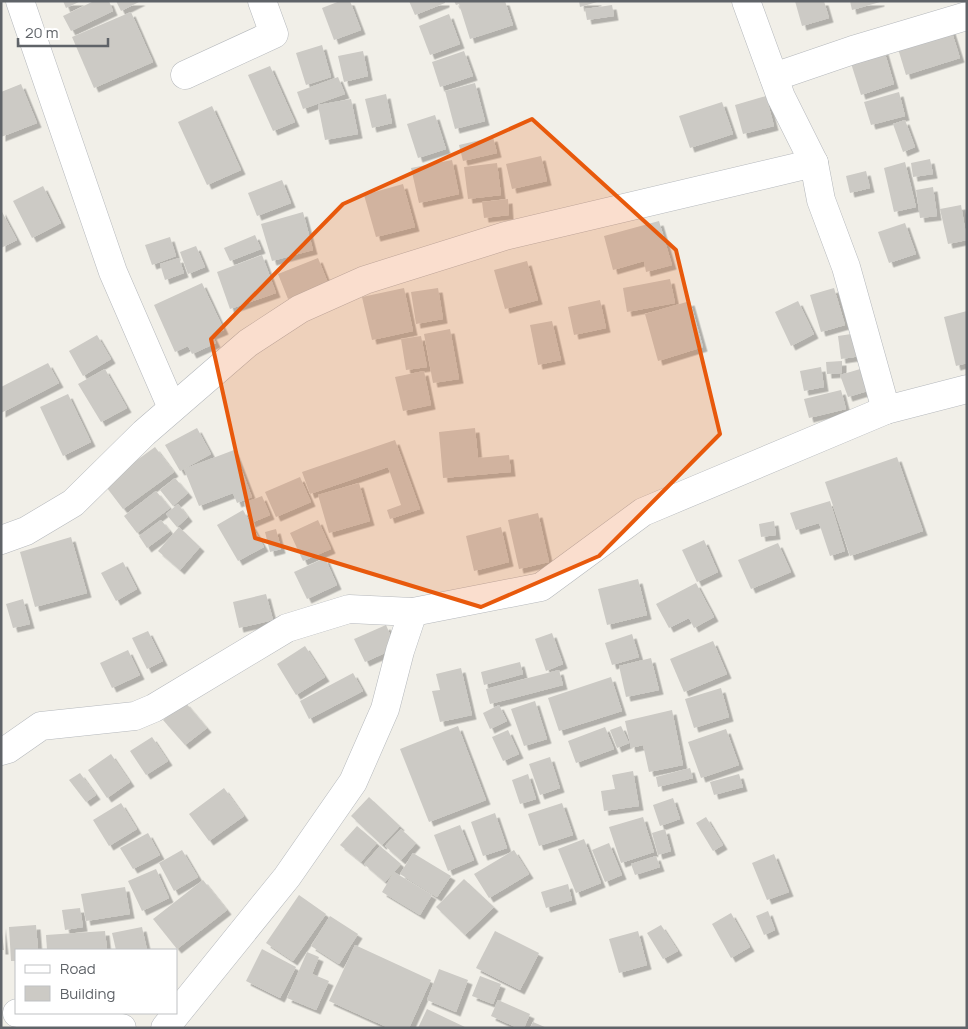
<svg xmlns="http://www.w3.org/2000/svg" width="968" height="1029" font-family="Manrope,sans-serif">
	<defs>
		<filter id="shadow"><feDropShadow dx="4.5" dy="4.5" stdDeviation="0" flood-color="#0004"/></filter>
	</defs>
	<rect width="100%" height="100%" fill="#f1efe8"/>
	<g fill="#cccac5" filter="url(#shadow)">
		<polygon points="63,1 81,1 66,8"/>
		<polygon points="94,1 109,1 113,11 71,31 63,16"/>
		<polygon points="116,1 141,1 121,11"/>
		<polygon points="340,1 350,1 361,30 334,40 322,8"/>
		<polygon points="409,1 445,1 445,3 415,15"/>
		<polygon points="454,1 505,1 513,25 470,39 459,4 456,5"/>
		<polygon points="579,1 597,1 597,2 580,7"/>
		<polygon points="795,1 824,1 829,18 802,26"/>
		<polygon points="850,1 880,1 880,2 852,10"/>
		<polygon points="612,5 614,16 587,20 585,9"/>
		<polygon points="131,12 153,62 94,88 72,37"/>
		<polygon points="449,14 460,44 430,55 419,26"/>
		<polygon points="950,26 960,58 906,75 896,42"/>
		<polygon points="322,45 331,77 306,85 296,53"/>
		<polygon points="884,50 894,84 861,95 850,60"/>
		<polygon points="363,51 368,76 344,82 338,56"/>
		<polygon points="464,51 473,76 440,87 432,62"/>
		<polygon points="270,66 295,122 273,131 248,75"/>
		<polygon points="338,77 345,94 303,109 297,92"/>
		<polygon points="475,83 485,121 455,129 445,91"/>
		<polygon points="21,84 37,123 1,137 1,92"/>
		<polygon points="899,92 905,116 871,125 864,102"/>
		<polygon points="386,94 392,123 372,128 365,99"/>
		<polygon points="766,96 774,126 743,134 735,105"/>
		<polygon points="351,99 358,134 325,140 318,105"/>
		<polygon points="722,102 733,134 690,148 679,116"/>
		<polygon points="212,106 241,170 207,185 178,122"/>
		<polygon points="435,115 446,149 418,158 407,124"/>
		<polygon points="905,120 915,147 903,152 893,124"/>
		<polygon points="493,137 497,153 463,161 459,145"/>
		<polygon points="541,156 547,181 512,189 506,164"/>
		<polygon points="930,159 933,174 913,177 911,163"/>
		<polygon points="452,160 459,194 419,203 411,168"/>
		<polygon points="905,162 916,207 894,212 884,168"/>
		<polygon points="497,163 501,195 468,199 464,167"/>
		<polygon points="866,171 870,188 850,193 846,176"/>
		<polygon points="282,180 291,203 257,216 248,193"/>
		<polygon points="403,184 415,227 376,237 364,195"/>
		<polygon points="43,186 61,223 32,238 13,201"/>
		<polygon points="933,187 937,216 920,218 916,190"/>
		<polygon points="508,199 509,215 484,218 482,202"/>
		<polygon points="961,205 967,240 948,244 940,209"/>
		<polygon points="1,210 17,240 1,248"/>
		<polygon points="303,212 313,250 272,261 261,224"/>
		<polygon points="659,221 672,265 646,272 644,261 613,270 604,236"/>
		<polygon points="905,223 916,254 889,263 878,232"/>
		<polygon points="255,235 261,249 230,261 224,248"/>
		<polygon points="170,237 176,256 152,265 145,245"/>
		<polygon points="196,246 205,267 188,274 180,252"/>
		<polygon points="262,255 276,293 230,309 217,272"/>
		<polygon points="179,258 184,273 165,280 160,264"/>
		<polygon points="318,258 328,283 288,299 278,274"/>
		<polygon points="527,261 538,300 505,309 494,270"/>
		<polygon points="670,279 675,303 627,312 623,288"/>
		<polygon points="202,283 224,330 212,335 216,343 192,354 188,346 175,352 154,305"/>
		<polygon points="404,288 413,331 372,340 362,297"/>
		<polygon points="438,288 443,319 416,324 411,292"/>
		<polygon points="834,288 845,325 821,332 810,295"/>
		<polygon points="600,300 606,328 574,335 568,307"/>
		<polygon points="690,301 703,347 658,361 645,314"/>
		<polygon points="798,301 814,334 791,346 775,312"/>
		<polygon points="967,311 967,363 956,366 944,317"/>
		<polygon points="552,321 561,360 538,365 530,325"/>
		<polygon points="450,329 459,379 433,383 424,334"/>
		<polygon points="858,333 861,356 841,359 838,336"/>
		<polygon points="97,335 111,359 83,376 69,351"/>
		<polygon points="421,336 427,367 406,370 401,339"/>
		<polygon points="842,361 842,373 827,374 826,362"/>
		<polygon points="48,363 59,383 1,413 1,387"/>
		<polygon points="821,367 824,387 804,391 800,371"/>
		<polygon points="867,367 874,389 848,397 840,375"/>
		<polygon points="105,369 127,408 101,422 78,384"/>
		<polygon points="424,371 431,405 403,411 395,377"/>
		<polygon points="841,390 846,409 809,418 804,399"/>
		<polygon points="68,394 91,442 63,456 40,407"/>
		<polygon points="197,428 211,454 180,471 165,445"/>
		<polygon points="475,428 478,458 509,455 511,472 443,478 439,432"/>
		<polygon points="395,440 420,509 390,519 387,510 401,505 388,467 310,494 302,472"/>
		<polygon points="155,447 174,472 123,509 104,484"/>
		<polygon points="234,450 252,497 237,503 233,493 199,506 184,469"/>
		<polygon points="897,457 923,531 850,556 825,482"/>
		<polygon points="300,477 311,502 276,517 265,492"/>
		<polygon points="175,478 188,493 173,506 160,490"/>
		<polygon points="359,483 370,521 329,533 318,495"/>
		<polygon points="156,491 170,508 137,533 124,516"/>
		<polygon points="262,496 270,515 251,523 244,503"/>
		<polygon points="830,501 845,551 830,556 819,523 796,530 790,513"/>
		<polygon points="178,504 188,517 177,527 166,514"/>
		<polygon points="243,510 264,547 238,561 217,525"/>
		<polygon points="538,513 549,562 519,569 508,520"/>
		<polygon points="161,520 170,531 147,548 139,536"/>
		<polygon points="318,520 331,549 303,561 290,533"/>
		<polygon points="774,521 776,535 761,537 759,524"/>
		<polygon points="179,527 200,547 180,570 158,551"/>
		<polygon points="501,527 509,562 474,571 466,536"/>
		<polygon points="276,529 281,549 270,552 265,532"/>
		<polygon points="71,537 87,593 35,607 20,552"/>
		<polygon points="704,540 718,572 697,582 682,550"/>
		<polygon points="778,543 791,572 751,589 738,560"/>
		<polygon points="325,558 337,585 307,599 294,572"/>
		<polygon points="123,562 137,589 116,601 101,573"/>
		<polygon points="638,579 647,615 607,625 598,589"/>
		<polygon points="696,583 714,617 694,628 689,618 669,628 656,604"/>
		<polygon points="266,594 273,620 239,628 233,602"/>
		<polygon points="23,599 30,624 13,628 6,604"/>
		<polygon points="386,625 396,648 365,662 354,639"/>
		<polygon points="148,631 163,661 147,669 132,638"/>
		<polygon points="552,633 563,664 546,671 535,639"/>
		<polygon points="632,634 639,657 612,665 605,643"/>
		<polygon points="713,641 727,674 684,692 670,659"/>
		<polygon points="305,646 325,677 296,695 277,664"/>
		<polygon points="128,650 140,675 112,688 100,663"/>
		<polygon points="651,658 659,690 626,697 619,666"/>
		<polygon points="520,662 523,674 484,685 481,672"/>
		<polygon points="461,668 472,715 440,722 432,691 440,690 436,674"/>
		<polygon points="559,670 563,685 490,704 486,689"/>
		<polygon points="353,673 363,691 309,719 300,701"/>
		<polygon points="611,677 622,711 559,731 548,698"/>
		<polygon points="721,688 729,717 694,728 685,699"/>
		<polygon points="535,701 547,739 524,746 511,709"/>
		<polygon points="185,702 207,728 185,745 163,720"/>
		<polygon points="499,705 507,721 490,729 483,713"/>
		<polygon points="672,710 683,765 649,772 643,745 631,748 625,721"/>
		<polygon points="458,726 486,800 429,822 400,749"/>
		<polygon points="621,726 629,743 617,748 610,730"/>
		<polygon points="605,727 614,749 576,763 568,741"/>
		<polygon points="726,729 739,765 701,778 688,742"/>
		<polygon points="508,730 519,754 503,761 492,737"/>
		<polygon points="152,737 168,761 146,775 130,751"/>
		<polygon points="111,754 130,782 107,798 88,770"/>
		<polygon points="550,757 560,788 540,795 529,764"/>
		<polygon points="690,768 693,778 658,787 656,777"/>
		<polygon points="633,771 639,806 604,811 601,791 615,789 612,775"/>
		<polygon points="80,773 96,795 86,802 69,780"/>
		<polygon points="528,774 536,799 520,804 512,780"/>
		<polygon points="739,774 743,787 714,795 710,782"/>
		<polygon points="224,788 244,816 209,841 189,814"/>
		<polygon points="369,797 400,826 382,845 351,816"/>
		<polygon points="673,798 680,819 660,826 653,805"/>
		<polygon points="121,803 137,829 109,846 93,820"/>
		<polygon points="562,803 573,835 539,846 528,814"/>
		<polygon points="495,813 507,848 483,856 471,822"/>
		<polygon points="643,817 654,852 621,863 609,827"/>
		<polygon points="706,817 723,845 713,851 696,823"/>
		<polygon points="460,825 474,860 448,871 434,835"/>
		<polygon points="357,826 377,843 361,862 340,845"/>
		<polygon points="401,829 416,843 401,860 385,846"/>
		<polygon points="665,829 671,851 658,855 652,833"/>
		<polygon points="148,833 160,855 133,869 120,848"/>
		<polygon points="584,839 601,883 576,893 558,849"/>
		<polygon points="609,843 622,875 605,882 592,850"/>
		<polygon points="380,846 401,864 385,882 364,864"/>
		<polygon points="182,850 198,877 174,891 159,863"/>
		<polygon points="514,850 529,874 489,898 474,874"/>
		<polygon points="413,853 451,876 437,897 400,874"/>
		<polygon points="774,854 789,892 767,900 752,863"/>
		<polygon points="656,856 660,867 635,875 631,864"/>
		<polygon points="156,869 169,898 142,911 128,881"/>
		<polygon points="394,872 432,895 420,915 382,892"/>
		<polygon points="464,879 494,907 465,935 436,907"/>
		<polygon points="203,880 227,910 177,949 153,919"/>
		<polygon points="568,884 572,900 546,908 541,892"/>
		<polygon points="125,887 130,914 86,921 81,894"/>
		<polygon points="299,895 326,914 293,961 266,943"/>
		<polygon points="80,908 83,927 65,930 62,910"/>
		<polygon points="768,911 775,930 764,935 756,916"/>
		<polygon points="731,913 750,947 731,958 712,924"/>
		<polygon points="330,916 358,934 339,964 311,946"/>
		<polygon points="1,924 4,950 1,950"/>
		<polygon points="36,925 38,950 16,950 16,961 11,961 9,927"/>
		<polygon points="661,925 678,951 663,959 647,933"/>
		<polygon points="142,927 147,950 116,950 112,933"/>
		<polygon points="105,931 107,950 47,950 46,935"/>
		<polygon points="495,931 539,953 520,990 476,968"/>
		<polygon points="638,931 647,965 619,973 609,939"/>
		<polygon points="355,945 431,980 409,1028 389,1028 329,1001"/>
		<polygon points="262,949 296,967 280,998 246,981"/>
		<polygon points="307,952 319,957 312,974 329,981 316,1010 287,998"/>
		<polygon points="439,969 468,980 456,1012 427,1000"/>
		<polygon points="480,976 501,984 493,1004 472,996"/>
		<polygon points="498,1000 530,1014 524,1028 518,1028 491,1016"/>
		<polygon points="427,1009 467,1028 418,1028"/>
		<polygon points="533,1022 547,1028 530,1028"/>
	</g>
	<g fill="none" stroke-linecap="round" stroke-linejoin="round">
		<defs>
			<g id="street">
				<polyline points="20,1 113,272 172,408"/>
				<polyline points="746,1 781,97 814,163 821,200 846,267 886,410"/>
				<polyline points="185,75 274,34 262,1"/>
				<polyline points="774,77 853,50 967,16"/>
				<polyline points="1,540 26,531 73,503 144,433 248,343 300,309 365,280 505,236 814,163"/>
				<polyline points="1,751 8,749 41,726 135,716 154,708 287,628 349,609 413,612 541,587 643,512 886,410 967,389"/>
				<polyline points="17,1013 122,1028"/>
				<polyline points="165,1028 287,877 353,782 385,709 400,651 413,612"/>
			</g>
		</defs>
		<use href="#street" stroke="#b5b8bc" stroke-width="29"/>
		<use href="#street" stroke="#fff" stroke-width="28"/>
	</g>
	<path fill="#e8590c" fill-opacity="0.2" stroke="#e8590c" stroke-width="4" stroke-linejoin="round" d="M532,119L676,250L720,434L599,556L481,607L255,538L211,339L343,204Z"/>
	<rect width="968" height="1029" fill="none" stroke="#5f6368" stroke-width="5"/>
	<rect x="15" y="949" width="162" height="65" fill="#ffffff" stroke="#bfc1c3"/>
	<rect x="25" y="965" width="25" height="8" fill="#ffffff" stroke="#bfc1c3"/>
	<text x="60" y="974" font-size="15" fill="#5f6368">Road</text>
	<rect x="25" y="986" width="25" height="15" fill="#cccac5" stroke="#bfc1c3"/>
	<text x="60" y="999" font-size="15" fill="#5f6368">Building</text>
	<path d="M18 38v8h90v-8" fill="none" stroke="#5f6368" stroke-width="2.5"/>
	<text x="25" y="38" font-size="15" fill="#5f6368" stroke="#ffffff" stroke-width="4" paint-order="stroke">20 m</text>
</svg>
